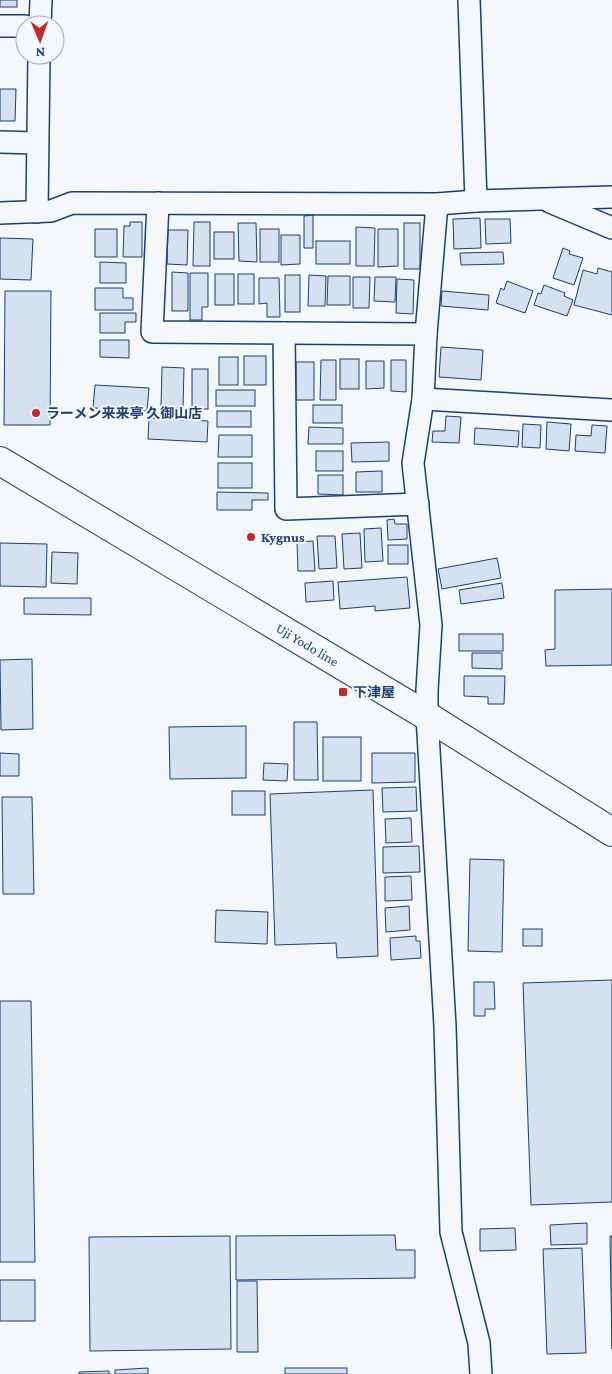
<svg xmlns="http://www.w3.org/2000/svg" width="612" height="1374" font-family="'Crimson Pro','Noto Sans JP',serif">
	<rect width="100%" height="100%" fill="#f4f7fb"/>
	<g fill="#d5e0f0" stroke="#1d3f73">
		<rect x="0" y="0" width="17" height="7"/>
		<polygon points="0,89 16,89 15,121 0,121"/>
		<polygon points="313,215 313,248 304,248 304,216"/>
		<polygon points="480,218 481,248 454,249 453,219"/>
		<polygon points="485,219 510,219 511,243 486,244"/>
		<polygon points="130,222 142,222 142,257 123,257 124,226 130,226"/>
		<polygon points="194,222 210,222 210,266 193,266"/>
		<polygon points="238,223 256,223 257,262 239,261"/>
		<rect x="404" y="223" width="16" height="46"/>
		<polygon points="356,227 375,228 374,266 356,266"/>
		<rect x="95" y="229" width="22" height="28"/>
		<rect x="260" y="229" width="19" height="33"/>
		<polygon points="378,229 398,229 398,266 378,267"/>
		<polygon points="168,230 188,230 187,265 167,264"/>
		<rect x="214" y="232" width="20" height="27"/>
		<polygon points="281,235 300,235 300,264 281,265"/>
		<polygon points="0,238 33,239 31,280 0,279"/>
		<rect x="316" y="241" width="34" height="23"/>
		<polygon points="563,248 570,251 569,254 583,258 574,285 553,278"/>
		<polygon points="503,252 504,264 461,265 460,253"/>
		<polygon points="100,262 126,263 126,283 100,283"/>
		<polygon points="598,268 612,272 612,315 574,305 583,270 597,274"/>
		<polygon points="172,272 188,273 188,311 172,311"/>
		<polygon points="190,273 208,273 208,307 202,307 202,320 190,320"/>
		<rect x="215" y="274" width="19" height="31"/>
		<rect x="238" y="274" width="16" height="30"/>
		<rect x="285" y="275" width="15" height="37"/>
		<polygon points="309,275 326,276 325,306 308,306"/>
		<polygon points="328,276 350,276 350,305 327,305"/>
		<polygon points="353,277 370,277 369,308 353,308"/>
		<polygon points="375,277 396,277 395,302 374,301"/>
		<polygon points="259,278 279,278 280,317 267,317 267,303 259,304"/>
		<polygon points="397,279 414,280 413,314 396,313"/>
		<polygon points="507,281 533,291 525,313 496,303 501,288 504,290"/>
		<polygon points="544,285 565,293 564,296 573,300 567,316 534,305 538,293 541,294"/>
		<polygon points="95,288 123,288 123,298 133,298 133,310 95,310"/>
		<polygon points="5,291 51,291 50,425 4,425"/>
		<polygon points="442,291 489,295 488,310 441,306"/>
		<polygon points="100,313 136,313 136,322 125,322 125,333 100,333"/>
		<polygon points="100,340 129,340 129,358 100,357"/>
		<polygon points="441,347 483,350 481,380 439,377"/>
		<rect x="244" y="356" width="22" height="29"/>
		<rect x="219" y="357" width="19" height="28"/>
		<rect x="340" y="359" width="19" height="30"/>
		<polygon points="321,360 336,360 336,400 320,400"/>
		<polygon points="391,360 406,360 406,392 391,391"/>
		<polygon points="366,361 384,361 384,388 366,389"/>
		<rect x="296" y="362" width="18" height="38"/>
		<polygon points="162,367 184,368 183,408 161,407"/>
		<rect x="192" y="369" width="16" height="40"/>
		<polygon points="95,385 149,388 147,411 93,408"/>
		<rect x="216" y="390" width="39" height="16"/>
		<rect x="313" y="405" width="29" height="18"/>
		<rect x="217" y="411" width="34" height="16"/>
		<polygon points="446,416 461,417 459,443 432,442 433,431 445,431"/>
		<polygon points="149,418 208,421 207,442 148,439"/>
		<polygon points="547,422 571,424 569,451 546,449"/>
		<polygon points="523,424 541,425 540,448 522,447"/>
		<polygon points="592,425 607,426 605,453 575,451 576,435 591,436"/>
		<polygon points="309,427 343,428 343,444 308,444"/>
		<polygon points="475,428 519,431 518,447 474,444"/>
		<polygon points="219,435 252,435 252,457 218,457"/>
		<polygon points="389,442 389,461 352,462 351,443"/>
		<rect x="316" y="451" width="27" height="20"/>
		<rect x="218" y="463" width="34" height="25"/>
		<polygon points="382,471 382,492 356,492 356,472"/>
		<polygon points="318,475 343,475 343,495 318,494"/>
		<polygon points="217,492 268,493 268,500 252,500 252,510 217,510"/>
		<polygon points="394,519 395,524 407,524 407,539 388,540 387,520"/>
		<polygon points="381,528 383,561 365,562 364,529"/>
		<polygon points="360,533 362,568 344,569 342,534"/>
		<polygon points="317,536 335,536 337,568 319,569"/>
		<polygon points="313,541 315,571 298,571 297,542"/>
		<polygon points="0,543 47,544 46,587 0,586"/>
		<rect x="388" y="545" width="20" height="19"/>
		<polygon points="52,552 78,553 77,584 51,583"/>
		<polygon points="497,558 501,578 442,589 438,569"/>
		<polygon points="407,577 410,608 375,611 375,606 340,609 338,582"/>
		<polygon points="333,581 334,600 306,602 305,583"/>
		<polygon points="502,583 504,598 461,604 459,590"/>
		<polygon points="612,589 612,665 546,666 545,650 555,649 555,590"/>
		<polygon points="24,598 91,598 91,615 24,614"/>
		<rect x="459" y="634" width="44" height="17"/>
		<polygon points="472,653 502,653 502,669 472,668"/>
		<polygon points="32,659 33,729 1,730 0,660"/>
		<polygon points="464,676 505,676 504,704 488,704 488,697 464,696"/>
		<polygon points="294,722 317,722 318,780 294,780"/>
		<polygon points="246,726 246,778 170,779 169,727"/>
		<rect x="323" y="737" width="38" height="44"/>
		<polygon points="0,753 19,754 19,776 0,776"/>
		<polygon points="372,753 415,753 415,782 372,783"/>
		<polygon points="264,763 288,764 287,781 263,780"/>
		<polygon points="416,787 417,811 383,812 382,788"/>
		<polygon points="373,790 378,956 337,958 336,943 275,945 270,794"/>
		<rect x="232" y="791" width="33" height="24"/>
		<polygon points="2,797 32,797 34,894 3,894"/>
		<polygon points="411,818 412,842 386,843 385,819"/>
		<polygon points="419,846 420,872 383,873 383,847"/>
		<polygon points="470,859 504,860 502,952 468,951"/>
		<polygon points="411,876 412,900 385,901 385,877"/>
		<polygon points="409,906 410,930 386,932 385,908"/>
		<polygon points="216,910 268,912 267,944 215,942"/>
		<rect x="523" y="929" width="19" height="17"/>
		<polygon points="416,936 416,941 420,941 421,958 391,960 390,938"/>
		<polygon points="612,980 612,1202 531,1205 523,983"/>
		<polygon points="474,982 494,982 495,1009 485,1009 485,1016 474,1016"/>
		<polygon points="0,1001 31,1001 35,1262 0,1262"/>
		<polygon points="587,1223 587,1244 551,1245 550,1225"/>
		<polygon points="515,1228 516,1250 480,1251 480,1229"/>
		<polygon points="395,1235 396,1250 415,1250 415,1278 236,1280 236,1236"/>
		<polygon points="230,1236 231,1349 90,1351 89,1237"/>
		<polygon points="610,1236 612,1236 612,1349"/>
		<polygon points="582,1248 586,1353 547,1354 543,1249"/>
		<rect x="0" y="1280" width="35" height="41"/>
		<polygon points="237,1281 257,1281 258,1352 237,1352"/>
		<polygon points="148,1368 148,1374 115,1374 115,1370"/>
		<rect x="285" y="1368" width="62" height="6"/>
		<polygon points="109,1371 109,1374 79,1374 79,1372"/>
	</g>
	<g fill="none" stroke-linecap="round" stroke-linejoin="round">
		<defs>
			<g id="minor">
				<polyline points="469,0 476,201"/>
				<polyline points="40,25 41,0"/>
				<polyline points="0,26 25,26"/>
				<polyline points="0,142 37,143"/>
				<polyline points="550,202 612,228"/>
				<polyline points="158,203 152,332 426,334"/>
				<polyline points="437,204 426,334 423,399 413,463 431,625 427,690 427,716 445,1026 451,1232 479,1343 481,1374"/>
				<polyline points="37,212 39,55"/>
				<polyline points="0,213 51,211 72,203 437,204 476,201 612,197"/>
				<polyline points="284,333 286,509 418,504"/>
				<polyline points="423,399 612,410"/>
			</g>
			<g id="primary">
				<path id="s1" d="M0,461L427,716L612,832"/>
			</g>
		</defs>
		<use href="#minor" stroke="#1d3f73" stroke-width="24"/>
		<use href="#primary" stroke="#1d3f73" stroke-width="30"/>
		<use href="#minor" stroke="#f4f7fb" stroke-width="21"/>
		<use href="#primary" stroke="#f4f7fb" stroke-width="28"/>
	</g>
	<g fill="#c62828" stroke="#f4f7fb" stroke-width="2">
		<circle cx="36" cy="413" r="5"/>
		<circle cx="251" cy="537" r="5"/>
		<rect x="338" y="687" width="10" height="10" rx="2.5"/>
	</g>
	<g text-anchor="middle" dominant-baseline="central" stroke-width="4" stroke-linejoin="round" paint-order="stroke">
		<g font-size="14" font-weight="bold" fill="#1d3f73" stroke="#f4f7fb" text-anchor="start">
			<text x="46" y="413">ラーメン来来亭 久御山店</text>
			<text x="261" y="537">Kygnus</text>
			<text x="353" y="692">下津屋</text>
		</g>
		<g font-size="14" fill="#1d3f73" stroke="#f4f7fb">
			<text stroke="none"><textPath href="#s1" startOffset="358">Uji Yodo line</textPath></text>
		</g>
	</g>
	<g transform="translate(40 40) rotate(178)"><circle r="24" fill="#f4f7fb" stroke="#9eadc5"/>
	<path d="M0-4L9 19L0 12L-9 19Z" fill="#c62828"/>
	<text y="-8" font-size="14" font-weight="bold" text-anchor="middle" fill="#1d3f73">N</text>
	</g>
</svg>
